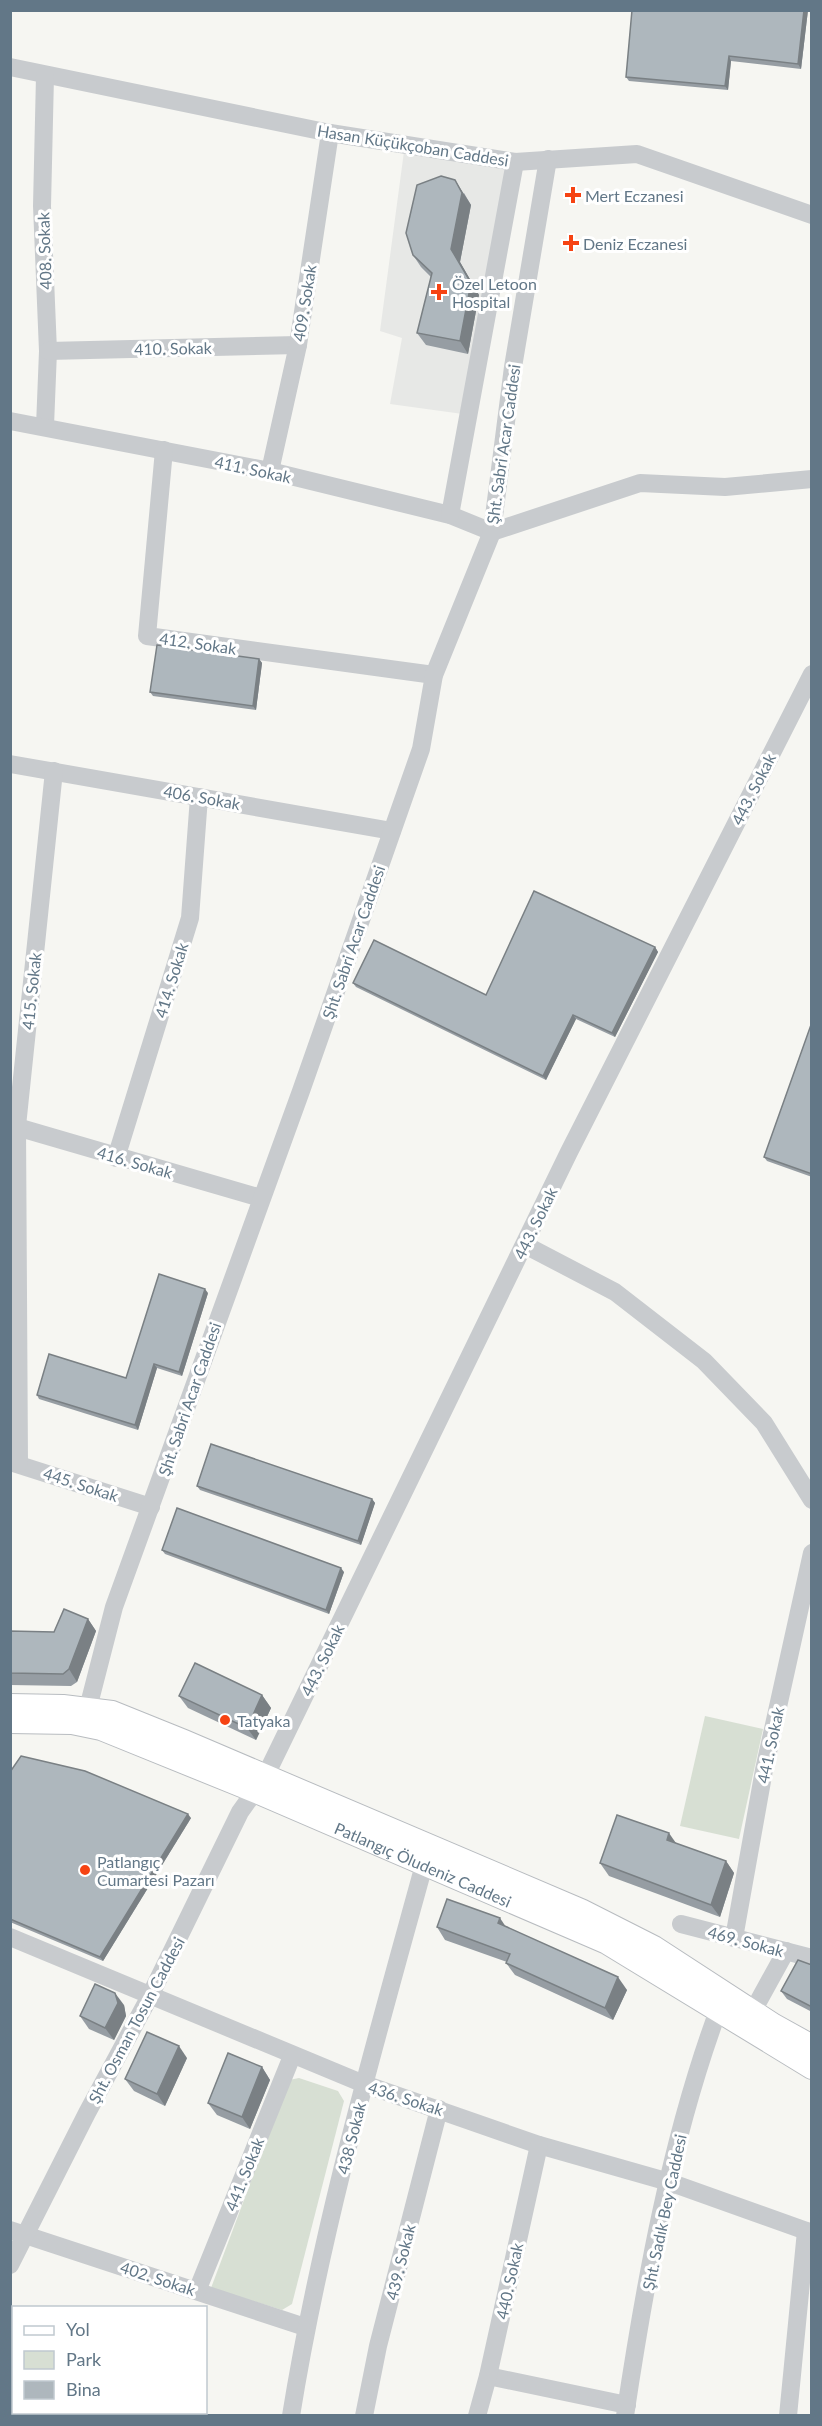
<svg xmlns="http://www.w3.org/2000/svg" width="822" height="2426" font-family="Lato,sans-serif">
	<rect width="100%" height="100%" fill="#f6f6f2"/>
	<polygon fill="#e7e8e6" points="405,144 515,162 470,415 390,404 402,338 380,331"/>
	<g fill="#d7dfd3">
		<polygon points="705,1716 763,1729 739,1839 680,1826"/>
		<polygon points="299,2078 338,2091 344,2101 292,2304 282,2310 211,2288 289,2080"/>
	</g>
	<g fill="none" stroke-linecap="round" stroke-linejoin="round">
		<defs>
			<g id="major">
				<polyline points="10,1705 63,1706 112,1712 184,1741 581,1910 654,1947 774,2025 812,2046"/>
				<path id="s1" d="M10,1722L72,1723L101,1729L254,1791L607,1943L812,2068"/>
			</g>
		</defs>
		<use href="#major" stroke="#b8bcc0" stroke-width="24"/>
		<g stroke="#c8cbce" stroke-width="18">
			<polyline points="10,67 330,133 515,162 637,154 812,215"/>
			<polyline points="45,76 42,206 48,351 45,426"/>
			<polyline points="48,351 298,345"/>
			<polyline points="10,421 270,471 450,515 492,532 640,483 725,487 812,479"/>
			<polyline points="164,450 147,636 434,675"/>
			<polyline points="270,471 298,345 330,133"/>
			<polyline points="450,515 515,162"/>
			<polyline points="10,764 392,831"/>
			<polyline points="10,1125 261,1198"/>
			<polyline points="116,1158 190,918 199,797"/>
			<polyline points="525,1245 615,1292 704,1361 764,1423 812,1500"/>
			<polyline points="10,1462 151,1507"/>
			<polyline points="19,1463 17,1126 54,771"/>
			<polyline points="88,1708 114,1607 301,1091 421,749 434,675 492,532 513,367 548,159"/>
			<polyline points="681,1924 812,1958"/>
			<polyline points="10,1937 364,2084 539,2145 669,2182 812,2233"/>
			<polyline points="734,1938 764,1770 812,1553"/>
			<polyline points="753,2011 786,1951"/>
			<polyline points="10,2230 305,2327"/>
			<polyline points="10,2265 87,2113 150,1996 240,1812 265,1777 569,1152 812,674"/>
			<polyline points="197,2291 292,2056"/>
			<polyline points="488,2376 627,2405"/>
			<polyline points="10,2413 18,2416"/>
			<path d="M291,2416C321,2229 374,2047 424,1865"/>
			<polyline points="364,2416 378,2346 439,2109"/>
			<polyline points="477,2416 488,2376 539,2145"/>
			<path d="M625,2416C645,2282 671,2138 718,2011"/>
			<polyline points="788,2416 806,2231"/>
		</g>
		<use href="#major" stroke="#fff" stroke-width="22"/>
	</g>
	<g fill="#969da3">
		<polygon points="808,10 801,69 731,61 728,90 629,81 626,77"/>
		<polygon points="464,193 471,205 460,262 479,295 468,354 426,345 417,333 431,277 421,267 413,255"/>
		<polygon points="259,659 262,663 256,710 153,696 150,692"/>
		<polygon points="655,947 658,952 615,1037 576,1019 546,1080 356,987 353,983 486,995"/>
		<polygon points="812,1022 812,1177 767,1161 764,1157"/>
		<polygon points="208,1293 182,1376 157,1368 138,1430 39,1399 37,1395 126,1378"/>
		<polygon points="197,1486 372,1499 375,1503 361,1545 200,1490"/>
		<polygon points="162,1550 344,1572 329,1614 165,1554"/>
		<polygon points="88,1619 96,1631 77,1682 71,1686 10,1685 10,1631 54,1632"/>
		<polygon points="262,1695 271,1708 256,1740 188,1708 179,1696"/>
		<polygon points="10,1772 191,1818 103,1961 10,1922"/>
		<polygon points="726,1861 734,1873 720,1917 609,1876 600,1863"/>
		<polygon points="506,1926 627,1990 613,2020 515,1975 506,1963 507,1962 445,1940 437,1927"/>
		<polygon points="812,1965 812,2012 787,1999 781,1991"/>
		<polygon points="124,2005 126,2016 114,2040 89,2029 80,2016"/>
		<polygon points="187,2058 165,2106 134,2091 125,2079"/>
		<polygon points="262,2067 270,2080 250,2129 217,2115 208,2103"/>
	</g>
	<g fill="#7a8084">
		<polygon points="804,10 808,10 801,69 798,64"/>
		<polygon points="729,56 731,61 728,90 725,86"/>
		<polygon points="455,180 471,205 460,262 479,295 468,354 460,341 451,249"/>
		<polygon points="259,659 262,663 256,710 253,706"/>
		<polygon points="655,947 658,952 615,1037 612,1033"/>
		<polygon points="573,1015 576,1019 546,1080 543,1076"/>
		<polygon points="205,1289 208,1293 182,1376 179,1372"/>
		<polygon points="154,1364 157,1368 138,1430 135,1425"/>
		<polygon points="372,1499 375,1503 361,1545 358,1541"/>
		<polygon points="341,1568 344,1572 329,1614 326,1610"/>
		<polygon points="88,1619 96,1631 77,1682 69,1669"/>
		<polygon points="262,1695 271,1708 256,1740 247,1728"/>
		<polygon points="188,1814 191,1818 103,1961 100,1957"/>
		<polygon points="669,1833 678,1846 667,1840"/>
		<polygon points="726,1861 734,1873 720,1917 711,1905"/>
		<polygon points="500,1918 508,1930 498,1923"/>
		<polygon points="618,1977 627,1990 613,2020 605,2008"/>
		<polygon points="115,1993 124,2005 126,2016 114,2040 105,2028"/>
		<polygon points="179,2046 187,2058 165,2106 157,2094"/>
		<polygon points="262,2067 270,2080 250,2129 242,2117"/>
	</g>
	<g fill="#aeb7bd" stroke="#7a8084" stroke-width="1.5">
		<polygon points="632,10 804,10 798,64 729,56 725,86 626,77"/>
		<polygon points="441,176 455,180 462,193 451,249 471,283 460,341 417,333 432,273 413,255 406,233 417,185"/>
		<polygon points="157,645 259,659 253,706 150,692"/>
		<polygon points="534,891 655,947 612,1033 573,1015 543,1076 353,983 374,940 486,995"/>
		<polygon points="812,1022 812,1174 764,1157"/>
		<polygon points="159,1274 205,1289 179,1372 154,1364 135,1425 37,1395 49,1354 126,1378"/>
		<polygon points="211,1444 372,1499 358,1541 197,1486"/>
		<polygon points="177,1508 341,1568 326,1610 162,1550"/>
		<polygon points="64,1609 88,1619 69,1669 63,1674 10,1673 10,1631 54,1632"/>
		<polygon points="195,1663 262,1695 247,1728 179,1696"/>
		<polygon points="21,1756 85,1771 188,1814 100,1957 10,1919 10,1772"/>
		<polygon points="617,1815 669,1833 667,1840 726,1861 711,1905 600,1863"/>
		<polygon points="447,1899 500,1918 498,1923 618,1977 605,2008 506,1963 510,1954 437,1927"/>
		<polygon points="798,1960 812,1965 812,2007 781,1991"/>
		<polygon points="95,1984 115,1993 118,2003 105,2028 80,2016"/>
		<polygon points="147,2032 179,2046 157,2094 125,2079"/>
		<polygon points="228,2053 262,2067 242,2117 208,2103"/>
	</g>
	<g fill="#f64313" stroke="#fff" stroke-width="2">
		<path d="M570 186h6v6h6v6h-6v6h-6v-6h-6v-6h6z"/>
		<path d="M568 234h6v6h6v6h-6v6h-6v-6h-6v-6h6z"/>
		<path d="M436 283h6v6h6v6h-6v6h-6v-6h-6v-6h6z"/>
		<circle cx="225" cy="1720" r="6"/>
		<circle cx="85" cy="1870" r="6"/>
	</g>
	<g text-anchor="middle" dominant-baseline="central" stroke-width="6" stroke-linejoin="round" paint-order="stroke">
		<g font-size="16" fill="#627787" stroke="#fff">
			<text transform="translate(413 145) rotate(9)">Hasan Küçükçoban Caddesi</text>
			<text transform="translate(44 251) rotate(-92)">408. Sokak</text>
			<text transform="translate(304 303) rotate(-81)">409. Sokak</text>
			<text transform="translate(173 348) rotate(-1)">410. Sokak</text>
			<text transform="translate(503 444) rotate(-82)">Şht. Sabri Acar Caddesi</text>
			<text transform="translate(253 469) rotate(12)">411. Sokak</text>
			<text transform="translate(198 643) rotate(8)">412. Sokak</text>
			<text transform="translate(753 789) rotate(-63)">443. Sokak</text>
			<text transform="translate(202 797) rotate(10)">406. Sokak</text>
			<text transform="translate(353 942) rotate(-71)">Şht. Sabri Acar Caddesi</text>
			<text transform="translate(171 980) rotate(-73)">414. Sokak</text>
			<text transform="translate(31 991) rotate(-84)">415. Sokak</text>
			<text transform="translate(135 1162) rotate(16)">416. Sokak</text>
			<text transform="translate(535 1223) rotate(-64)">443. Sokak</text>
			<text transform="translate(189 1399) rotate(-71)">Şht. Sabri Acar Caddesi</text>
			<text transform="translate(81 1484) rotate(18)">445. Sokak</text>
			<text transform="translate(322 1660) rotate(-64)">443. Sokak</text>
			<text transform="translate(770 1745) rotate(-78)">441. Sokak</text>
			<text stroke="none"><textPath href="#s1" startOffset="441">Patlangıç Öludeniz Caddesi</textPath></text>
			<text transform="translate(746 1941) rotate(15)">469. Sokak</text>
			<text transform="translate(136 2020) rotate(-62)">Şht. Osman Tosun Caddesi</text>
			<text transform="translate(406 2098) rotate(18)">436. Sokak</text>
			<text transform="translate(351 2138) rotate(-76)">438 Sokak</text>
			<text transform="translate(244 2174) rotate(-68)">441. Sokak</text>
			<text transform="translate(664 2212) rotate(-78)">Şht. Sadık Bey Caddesi</text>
			<text transform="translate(400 2262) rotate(-76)">439. Sokak</text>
			<text transform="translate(158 2278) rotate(18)">402. Sokak</text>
			<text transform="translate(509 2281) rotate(-78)">440. Sokak</text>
		</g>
		<g font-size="16" fill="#627787" stroke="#fff" text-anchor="start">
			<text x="585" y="195">Mert Eczanesi</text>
			<text x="583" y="243">Deniz Eczanesi</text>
			<text x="452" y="283">Özel Letoon<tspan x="452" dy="18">Hospital</tspan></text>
			<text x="237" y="1720">Tatyaka</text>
			<text x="97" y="1861">Patlangıç<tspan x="97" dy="18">Cumartesi Pazarı</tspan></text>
		</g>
	</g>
	<rect width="822" height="2426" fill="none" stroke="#627787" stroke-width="24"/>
	<rect x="12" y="2306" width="195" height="108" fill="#ffffff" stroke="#c0c9cf" stroke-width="1.5"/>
	<rect x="24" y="2326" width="30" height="9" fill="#ffffff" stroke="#c0c9cf" stroke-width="1.5"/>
	<text x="66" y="2336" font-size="18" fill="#627787">Yol</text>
	<rect x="24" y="2351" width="30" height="18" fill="#d7dfd3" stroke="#c0c9cf" stroke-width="1.5"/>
	<text x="66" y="2366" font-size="18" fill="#627787">Park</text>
	<rect x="24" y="2381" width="30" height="18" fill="#aeb7bd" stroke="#c0c9cf" stroke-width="1.5"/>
	<text x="66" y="2396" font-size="18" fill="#627787">Bina</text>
</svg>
